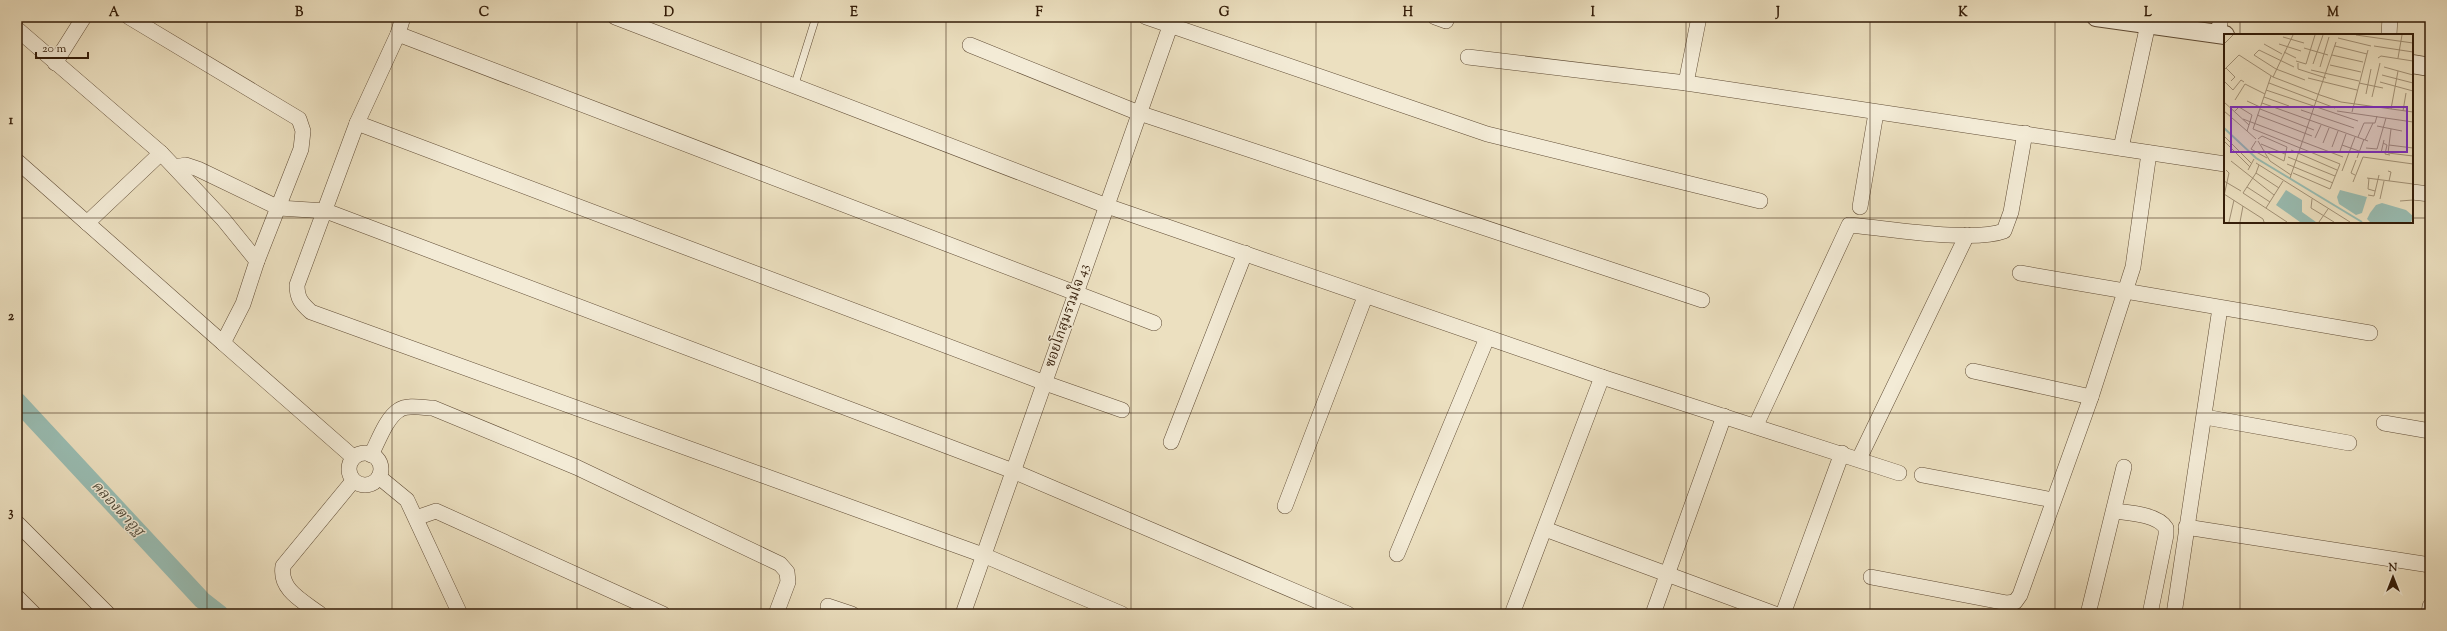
<svg xmlns="http://www.w3.org/2000/svg" width="2447" height="631" font-family="'Sorts Mill Goudy','Noto Serif Thai',serif">
	<rect width="100%" height="100%" fill="#ece0c0"/>
	<filter id="stains"><feTurbulence type="fractalNoise" baseFrequency=".005" numOctaves="4"/><feColorMatrix values="0 0 0 0 .2 0 0 0 0 .09 0 0 0 0 .02 0 0 0 .5 -.17"/></filter>
	<radialGradient id="worn" r=".72"><stop offset=".6" stop-color="#630" stop-opacity="0"/><stop offset="1" stop-color="#630" stop-opacity=".3"/></radialGradient>
	<g fill="none" stroke-linecap="round" stroke-linejoin="round">
		<polyline stroke="#99bdb3" stroke-width="18" points="17,401 202,600 220,614"/>
		<defs>
			<polyline id="service" points="794,87 816,17"/>
			<g id="minor">
				<polyline points="129,17 299,119 303,131 301,149 257,261"/>
				<path d="M403,17L398,34L357,123L297,285C297,298 301,303 311,312L983,555L1122,614"/>
				<polyline points="615,17 1107,206 1602,377 1899,473"/>
				<polyline points="1146,17 1487,134 1760,201"/>
				<polyline points="1435,17 1446,21"/>
				<polyline points="17,29 161,153 223,219 257,261 243,304 223,343 17,161"/>
				<polyline points="398,34 1154,323"/>
				<polyline points="2218,34 2221,17"/>
				<polyline points="2389,35 2390,17"/>
				<polyline points="970,45 1139,113 1702,300"/>
				<polyline points="1468,57 1686,83 2225,164"/>
				<polyline points="55,63 84,17"/>
				<polyline points="1686,83 1699,17"/>
				<polyline points="357,123 1045,383 1122,410"/>
				<polyline points="2121,148 2148,24"/>
				<polyline points="175,167 186,165 198,169 279,208 326,211 1013,471 1348,614"/>
				<polyline points="2412,192 2430,194"/>
				<polyline points="1860,207 1876,113"/>
				<polyline points="87,223 161,153"/>
				<polyline points="2020,273 2370,333"/>
				<polyline points="223,343 353,457"/>
				<polyline points="1973,371 2091,397"/>
				<polyline points="2205,417 2349,443"/>
				<polyline points="2384,423 2430,431"/>
				<path d="M1756,425L1849,225C1886,228 1972,243 2004,231L2011,212L2025,133"/>
				<polyline points="1171,442 1245,253"/>
				<circle cx="365" cy="469" r="16"/>
				<path d="M371,455C378,442 386,418 399,410C408,404 424,408 433,408L576,467L780,564L787,572L788,582L776,614"/>
				<polyline points="1859,459 1967,235"/>
				<polyline points="1922,475 2053,500"/>
				<polyline points="379,477 407,500 460,614"/>
				<polyline points="1285,506 1365,297"/>
				<path d="M2114,511C2129,513 2157,514 2166,528V535L2150,614"/>
				<polyline points="416,518 436,511 663,614"/>
				<polyline points="17,523 108,614"/>
				<polyline points="2186,527 2430,565"/>
				<polyline points="1545,529 1775,614"/>
				<polyline points="1397,554 1487,338"/>
				<polyline points="1871,577 2007,603 2015,602 2020,595 2091,397 2133,267 2149,153"/>
				<polyline points="17,597 34,614"/>
				<polyline points="828,606 852,614"/>
				<path d="M320,614C303,601 279,590 283,566L353,481"/>
				<polyline points="963,614 1173,18"/>
				<polyline points="1512,614 1602,377"/>
				<polyline points="1653,614 1724,416"/>
				<polyline points="1783,614 1842,453"/>
				<polyline points="2088,614 2124,467"/>
				<polyline points="2174,614 2220,308"/>
				<polyline points="2429,614 2430,606"/>
			</g>
			<g id="tertiary">
				<polyline points="2096,17 2225,35"/>
				<polyline points="2412,64 2430,67"/>
			</g>
		</defs>
		<use href="#service" stroke="#604c35" stroke-width="8"/>
		<use href="#minor" stroke="#604c35" stroke-width="16"/>
		<use href="#tertiary" stroke="#604c35" stroke-width="20"/>
		<use href="#service" stroke="#f3ebd6" stroke-width="7"/>
		<use href="#minor" stroke="#f3ebd6" stroke-width="15"/>
		<use href="#tertiary" stroke="#f3ebd6" stroke-width="18"/>
	</g>
	<path fill="none" stroke="#321b07" stroke-width="1" stroke-opacity="0.55" d="M207,17V614M392,17V614M577,17V614M761,17V614M946,17V614M1131,17V614M1316,17V614M1501,17V614M1686,17V614M1870,17V614M2055,17V614M2240,17V35M17,218H2225M2412,218H2430M2240,222V614M17,413H2430"/>
	<g text-anchor="middle" dominant-baseline="central" stroke-width="3" stroke-linejoin="round" paint-order="stroke">
		<g font-size="14" fill="#321b07" stroke="#f3ebd6">
			<text transform="translate(1068 316) rotate(-71)">ซอยโกสุมรวมใจ 43</text>
		</g>
		<g font-size="15" font-style="italic" fill="#514c3b" stroke="#f3ebd6">
			<text transform="translate(117 509) rotate(47)">คลองตาอูฐ</text>
		</g>
	</g>
	<g transform="translate(2224 34)">
		<rect width="189" height="189" fill="#ece0c0"/>
		<path d="M62,156L78,166V178L92,188H76L52,171ZM116,156L143,163L138,179L132,181L115,170L113,163ZM158,169L182,176L189,182L187,188H146L143,185L146,179L152,171Z" fill="#99bdb3"/>
		<path fill="none" stroke="#99bdb3" stroke-width="2" d="M0,94L32,124L138,188"/>
		<path fill="none" stroke="#a29176" stroke-width="1" d="M132,1L189,9M59,3L80,9M114,4L147,12M0,10L9,1M40,10L58,20M55,10L77,17M111,12L143,20M150,12L189,18M80,14L104,21M60,18L72,24M108,21L139,28M154,24L157,22L189,27M174,24L178,1M72,27L82,30L91,1M74,29V35L102,44M89,30L99,1M106,31L137,38M70,33L35,16L30,21L52,35L81,46M96,33L105,3M160,33L189,41M2,34L11,43L7,47M0,36L15,21L49,43L96,61L117,68L189,78M87,36L135,47M158,41L189,49M47,42L29,95L116,130L106,155L69,139M49,43L69,1M84,44L133,56M0,47L9,56L17,46L20,48M156,48L189,57M45,49L111,74M135,49L159,54M42,56L134,87M142,60L147,35M40,63L65,72M148,63L156,29M11,66L21,50L41,60M23,67L36,73M0,68L25,91L23,97L0,77M38,69L144,107M36,75L90,96M167,75L174,37M77,76L130,94M11,77L15,73L28,81L25,91M113,77L189,88M179,77L182,59M128,78L144,16M33,81L88,102M19,85L119,123M153,92L178,97M167,95L164,119L189,122M23,97L32,105M0,102L27,129M134,103L140,89H151L153,82M91,104L97,91M34,105L38,102L63,113L60,127L40,117L34,107M141,106L149,89M0,107L26,133M32,107L27,115L43,124M99,109L105,94M159,109L163,111L161,120L166,121M37,110L61,120M118,111L135,117M165,111L189,114M108,113L114,97M142,114L153,115L162,84M67,116L113,136M116,117L122,100M41,119L46,127L67,141M157,119L160,106M64,123L111,142M133,124L140,105M7,127L50,161M32,129L126,188M63,130L109,149M35,131L32,139L55,154M24,136L30,125M118,137L131,103M164,137L167,138L165,147M32,139L19,159L63,188M131,141L127,139L132,126M66,144L112,8M143,144L189,150M145,144L144,155L151,157M0,147L17,157M129,148L139,123L189,130M23,153L46,168M0,160L39,185L40,188M144,161L150,162L155,141M0,162L5,139L2,136M88,165L87,174L110,188M156,165L160,147M176,167L189,166M42,174L59,147M5,188L10,166M16,188L19,172M95,188L104,175"/>
		<path fill="#7b2cbf" fill-opacity="0.15" stroke="#7b2cbf" stroke-width="2" d="M7,73H183V118H7Z"/>
		<rect width="189" height="189" fill="none" stroke="#321b07" stroke-width="2"/>
	</g>
	<rect width="2447" height="631" fill="none" stroke="#ece0c0" stroke-width="44"/>
	<g transform="translate(2393 577)" stroke="#f3ebd6" stroke-width="3" paint-order="stroke">
	<path d="M0-3L7 15L0 10L-7 15Z" fill="#321b07"/>
	<text y="-6" font-size="11" font-weight="bold" text-anchor="middle" fill="#321b07">N</text>
	</g>
	<path d="M36 52v6h52v-6" fill="none" stroke="#321b07" stroke-width="2"/>
	<text x="42" y="52" font-size="12" fill="#321b07" stroke="#f3ebd6" stroke-width="3" paint-order="stroke">20 m</text>
	<rect x="22" y="22" width="2403" height="587" fill="none" stroke="#321b07" stroke-width="1.5"/>
	<g font-size="13" text-anchor="middle" font-weight="bold" fill="#321b07">
		<text x="114" y="16">A</text>
		<text x="299" y="16">B</text>
		<text x="484" y="16">C</text>
		<text x="669" y="16">D</text>
		<text x="854" y="16">E</text>
		<text x="1039" y="16">F</text>
		<text x="1224" y="16">G</text>
		<text x="1408" y="16">H</text>
		<text x="1593" y="16">I</text>
		<text x="1778" y="16">J</text>
		<text x="1963" y="16">K</text>
		<text x="2148" y="16">L</text>
		<text x="2333" y="16">M</text>
		<text x="11" y="124">1</text>
		<text x="11" y="320">2</text>
		<text x="11" y="516">3</text>
	</g>
	<rect width="100%" height="100%" filter="url(#stains)"/>
	<rect width="100%" height="100%" fill="url(#worn)"/>
</svg>
